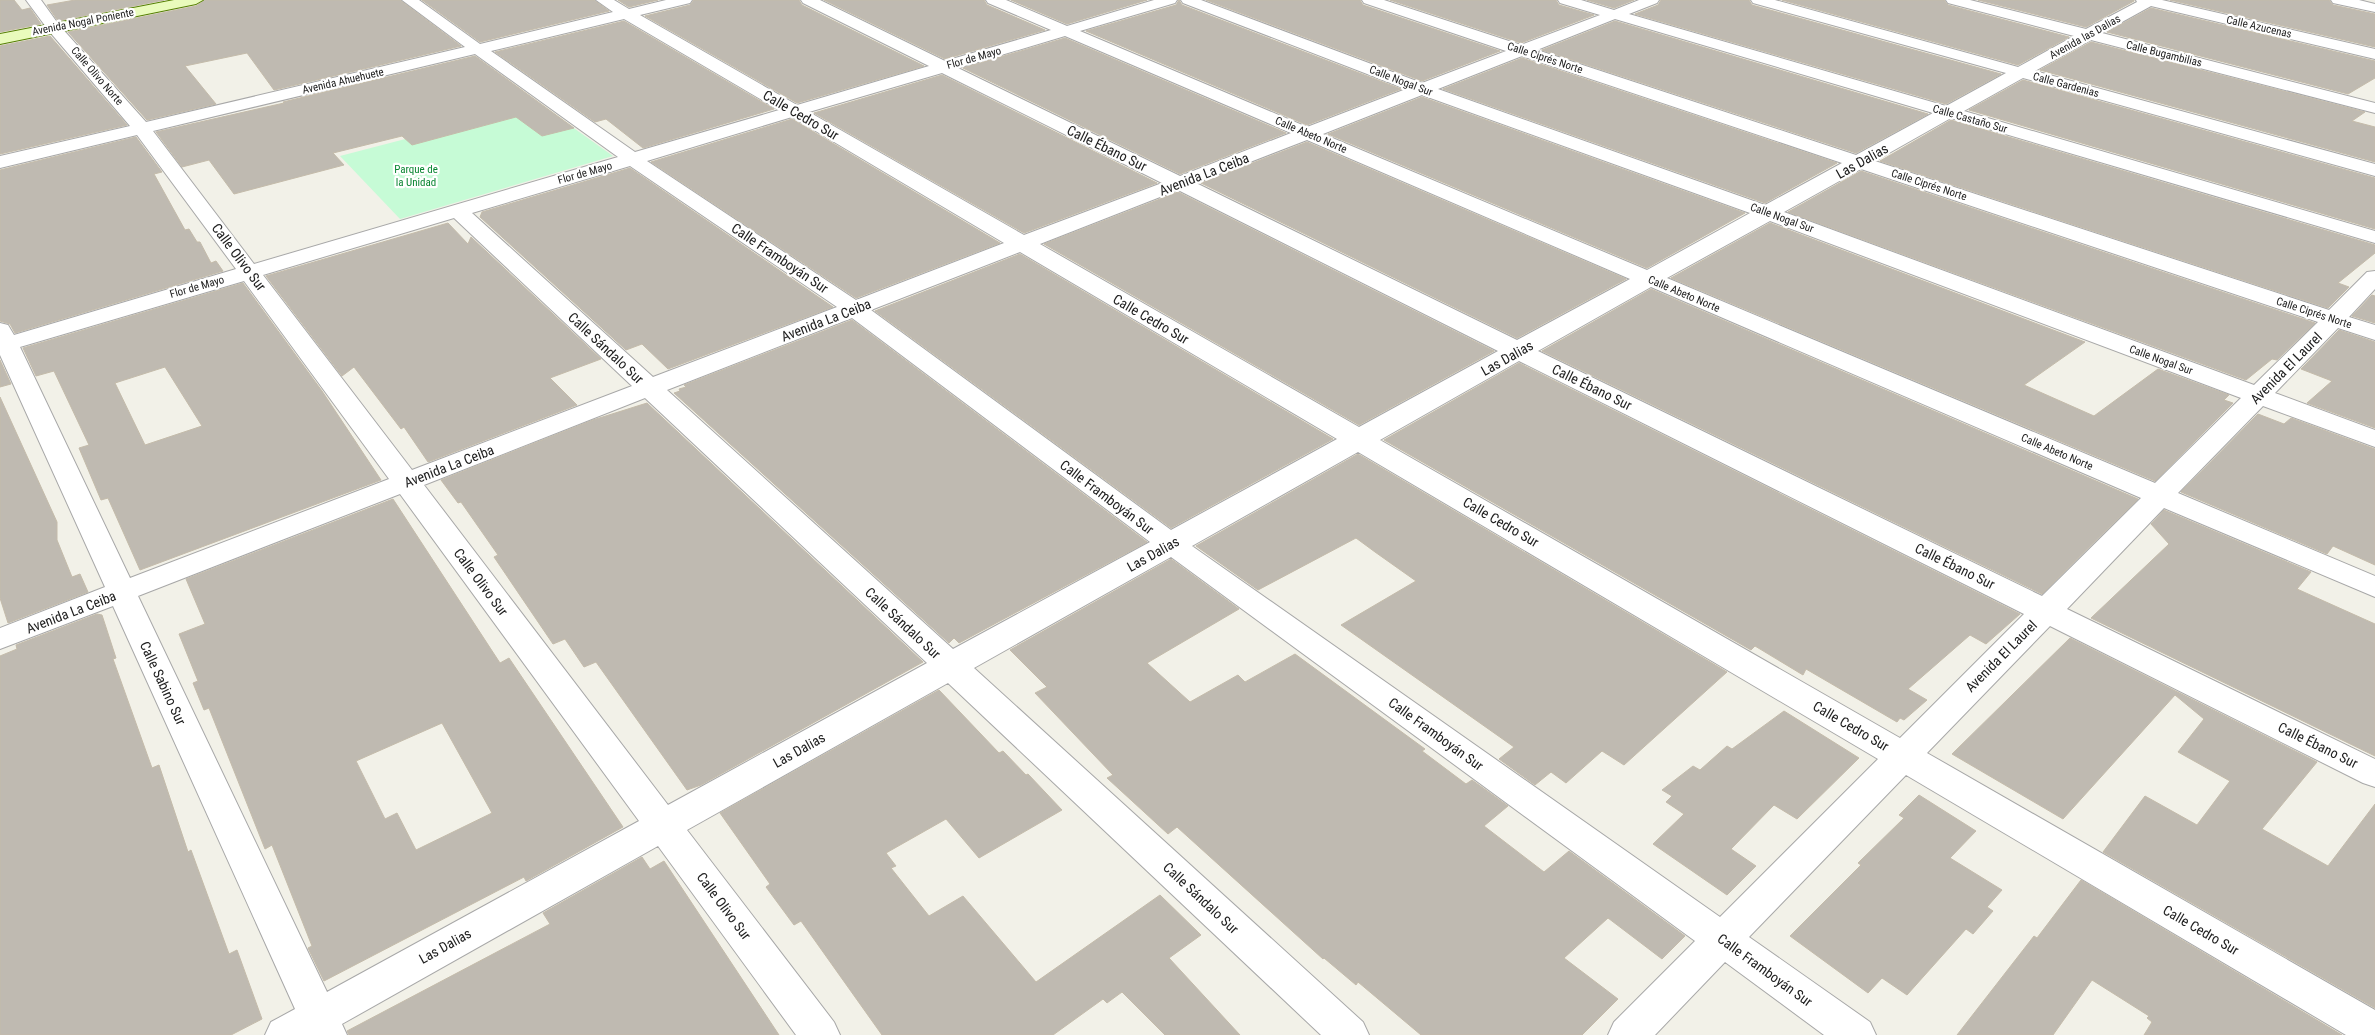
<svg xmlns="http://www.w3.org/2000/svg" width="2375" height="1035" font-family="'Roboto Condensed',sans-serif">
	<rect width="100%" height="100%" fill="#f2f1e8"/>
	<polygon fill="#c6fbd6" points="540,104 613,156 400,219 340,156"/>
	<g fill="#bfbab1" stroke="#c4bbaa" fill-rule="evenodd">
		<polygon points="0,0 14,0 22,10 30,8 41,24 0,32"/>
		<polygon points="75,0 164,0 58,21 47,5"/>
		<polygon points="205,0 400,0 461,46 274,90 247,53 185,66 216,104 147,120 68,32 196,6"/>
		<polygon points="422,0 594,0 609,11 480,42"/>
		<polygon points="618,0 658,0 629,7"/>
		<polygon points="694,0 799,0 802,5 924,66 797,103 645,16 690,5"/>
		<polygon points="824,0 984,0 987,5 1045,30 945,59"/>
		<polygon points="1011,0 1147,0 1067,24"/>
		<polygon points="1179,0 1182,5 1401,89 1307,125 1086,31 1176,5"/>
		<polygon points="1206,0 1360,0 1363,5 1500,51 1422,81"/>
		<polygon points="1390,0 1556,0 1559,5 1594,15 1521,43"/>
		<polygon points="1587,0 1634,0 1614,8"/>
		<polygon points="1661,0 1749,0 1752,5 2001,74 1946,104 1635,14 1658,5"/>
		<polygon points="1782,0 1944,0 1948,5 2069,37 2018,65"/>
		<polygon points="1978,0 2134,0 2134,1 2086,27"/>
		<polygon points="2170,0 2329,0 2333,5 2375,14 2375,47"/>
		<polygon points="2151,8 2375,61 2375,78 2348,94 2107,32"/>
		<polygon points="624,21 774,109 643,148 606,119 595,122 495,52"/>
		<polygon points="1615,21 1928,114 1856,153 1542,50"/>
		<polygon points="50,36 127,125 0,154 0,46"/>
		<polygon points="1065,38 1286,133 1180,174 963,68"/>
		<polygon points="2091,42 2365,112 2352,121 2375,127 2375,162 2040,70"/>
		<polygon points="475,56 574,128 542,136 516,117 412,145 402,136 333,153 344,165 234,194 209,160 182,167 156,132 284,103 283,102"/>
		<polygon points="1522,58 1837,163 1765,203 1443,89"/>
		<polygon points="942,75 1157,183 1024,233 814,113"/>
		<polygon points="2023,80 2375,178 2375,229 1969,110"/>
		<polygon points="1422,97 1745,213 1647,268 1328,134"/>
		<polygon points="792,119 1000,243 856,298 651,162"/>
		<polygon points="1951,120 2375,245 2375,253 2338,283 2349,287 2328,308 1880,161"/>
		<polygon points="136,137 162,172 154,174 185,230 189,229 197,242 200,242 211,263 216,261 223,271 15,333 10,324 0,321 0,170"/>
		<polygon points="1307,142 1626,279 1517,338 1201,183"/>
		<polygon points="630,168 833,307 668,369 642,344 626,350 480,217 482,212"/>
		<polygon points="1861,171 2315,323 2277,360 2272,359 2246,380 1788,212"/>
		<polygon points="1178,192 1494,351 1359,425 1044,244"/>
		<polygon points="448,223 468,244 471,237 601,359 550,378 577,405 428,462 404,427 401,429 354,367 342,376 266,276"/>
		<polygon points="1770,223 2085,342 2024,385 2094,416 2158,369 2229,395 2224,400 2233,403 2155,481 1671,278"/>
		<polygon points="1020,254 1333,439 1171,528 875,311"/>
		<path d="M243,283L322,391L381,480L140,570L108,498L101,500L79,448L89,445L54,371L36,376L23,348ZM165,367L202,426L145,445L115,383Z"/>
		<polygon points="1651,289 2138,499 2042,594 1542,351"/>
		<polygon points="2372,295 2375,296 2375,323 2352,316"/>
		<polygon points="852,320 1147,542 959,643 954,638 949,643 674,393 680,391 679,389 686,387 684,385"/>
		<polygon points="2339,330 2375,342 2375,428 2307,403 2332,381 2301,369"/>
		<polygon points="0,360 11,384 0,387"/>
		<polygon points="1519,363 2020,614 1986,644 1970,635 1908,689 1927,700 1904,720 1900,718 1897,722 1806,669 1803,675 1755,646 1751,650 1384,440"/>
		<polygon points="0,397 57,522 57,540 72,577 80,574 88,592 8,623 0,598"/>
		<polygon points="647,403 923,662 701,785 687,790 596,662 584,667 565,639 553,644 494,557 498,555 461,502 458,503 441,480 593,420"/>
		<polygon points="2258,414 2284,424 2291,418 2375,449 2375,565 2333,546 2327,554 2181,492"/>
		<polygon points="1358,454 1727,672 1624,765 1602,751 1566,783 1551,772 1535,785 1499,759 1514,747 1341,625 1416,581 1375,552 1356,538 1258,590 1196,546"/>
		<path d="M393,499L500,663L509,658L623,827L526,881L524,877L324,981L308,948L312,946L272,845L265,849L209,708L204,710L193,683L198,681L179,634L205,624L186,579ZM442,723L492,813L416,850L397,813L385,819L356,761Z"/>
		<polygon points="2164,510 2311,572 2297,589 2375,624 2375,756 2091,618 2169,544 2151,524"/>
		<polygon points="1171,559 1239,609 1147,663 1190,702 1238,675 1245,682 1295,654 1425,749 1422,751 1466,784 1472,780 1508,806 1484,826 1544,872 1569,851 1685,936 1662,959 1608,918 1564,958 1618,999 1582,1035 1421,1035 1358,982 1356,985 1324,958 1323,959 1177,827 1168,834 1107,778 1113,775 1035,693 1047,687 1010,650"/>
		<polygon points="97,614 102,615 116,658 113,659 152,768 159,765 188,852 191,850 229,954 237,950 262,1019 231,1035 0,1035 0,656 17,649 16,645"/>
		<polygon points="2070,638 2317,762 2262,829 2328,866 2375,804 2375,1008 2103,852 2145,796 2197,825 2230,781 2178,752 2204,719 2175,695 2063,819 1952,754"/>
		<polygon points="939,690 999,753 1003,751 1026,775 1028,774 1062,810 979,858 946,819 886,853 896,866 891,868 929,916 963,896 1036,982 1160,895 1201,935 1169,958 1240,1035 1165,1035 1122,992 1107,1003 1103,999 1053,1035 882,1035 801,921 794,925 766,887 770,884 720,813"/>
		<polygon points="1784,711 1859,758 1797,819 1774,805 1731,849 1756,866 1727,895 1653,844 1684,814 1666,802 1672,796 1662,790 1693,766 1700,770 1727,746 1732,749"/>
		<polygon points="1919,795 1976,831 1950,858 2002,890 1987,907 1993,911 1973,934 1966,929 1907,995 1882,978 1868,993 1790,936 1861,865 1858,863 1904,818 1899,815"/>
		<polygon points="642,857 650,869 664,861 779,1035 349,1035 347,1031 550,924 543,913"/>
		<polygon points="2081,880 2342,1035 2144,1035 2152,1022 2147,1018 2149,1016 2092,980 2053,1035 1957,1035 2034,936 2037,938"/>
	</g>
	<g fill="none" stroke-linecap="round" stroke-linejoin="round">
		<defs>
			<g id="street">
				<path d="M26,0H41L59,25L146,122L465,47L402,0H419L480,44L613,12L596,0H614L629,9L666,0H692L690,3L640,15L797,105L929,66L803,3L801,0H820L945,61L1051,30L988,3L986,0H1006L1067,26L1154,0H1177L1175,3L1080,31L1307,127L1406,89L1183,3L1181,0H1201L1422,83L1506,51L1364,3L1362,0H1384L1521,45L1600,15L1560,3L1558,0H1581L1614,10L1639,0H1659L1657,3L1629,14L1946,106L2006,73L1753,3L1751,0H1775L2018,67L2074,36L1948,3L1946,0H1970L2086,29L2137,2L2136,0H2162L2375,49V59L2151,6L2102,33L2375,103V113L2091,40L2035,71L2375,164V176L2023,78L1964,111L2375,231V243L1951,118L1875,161L2329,310L2367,272L2375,271V289L2349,317L2375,325V340L2338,328L2275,393L2375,430V447L2263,406L2178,493L2375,576V597L2164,508L2067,609L2375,759V787L2363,783L2050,626L1927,753L2375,1010V1035H2346L1906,775L1749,937L1870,1022L1876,1035H1824L1725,962L1655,1035H1608L1614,1022L1695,941L1171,557L974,668L1363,1022L1369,1035H1321L948,683L687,830L834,1022L840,1035H796L658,846L342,1024L347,1035H265L271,1022L295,1009L113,606L0,649V628L105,587L0,355V323L8,325L14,335L236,269L137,135L0,168V156L130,126L49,31ZM624,19L779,110L635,152L491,51ZM1615,19L1933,113L1856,155L1537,50ZM1065,36L1291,133L1180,176L958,68ZM475,54L618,157L254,264L153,131ZM1522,56L1842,163L1765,205L1438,89ZM942,73L1162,183L1024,235L809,112ZM1422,95L1750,213L1647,270L1323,134ZM792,117L1004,243L856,300L647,161ZM1307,140L1630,279L1517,340L1196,183ZM630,166L837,307L653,377L472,213ZM1861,169L2318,322L2254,385L1784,212ZM1178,190L1498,351L1359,427L1040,244ZM454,218L632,386L412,470L263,275ZM1770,221L2241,398L2155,483L1667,278ZM1020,252L1337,439L1171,530L871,310ZM244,281L389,479L130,578L20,347ZM1651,287L2141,498L2042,596L1538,351ZM852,318L1150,542L953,649L667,390ZM1519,361L2024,614L1900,738L1380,440ZM645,398L927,663L668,805L424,485ZM1358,452L1878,759L1720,917L1192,546ZM400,494L639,821L327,992L138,596Z"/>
				<polygon points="2331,0 2359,0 2375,4 2375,12 2333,3"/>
			</g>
			<polygon id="secondary" points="174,0 203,0 196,4 0,44 0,34"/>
		</defs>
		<use href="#street" stroke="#a8a8a8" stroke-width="2"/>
		<use href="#secondary" stroke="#547e02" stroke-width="2"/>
		<use href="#street" fill="#fff" fill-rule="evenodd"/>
		<use href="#secondary" fill="#e9fbbc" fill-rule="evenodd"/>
	</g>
	<g text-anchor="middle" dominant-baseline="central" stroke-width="4.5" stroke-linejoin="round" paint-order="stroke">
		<g font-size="11" fill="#212121" stroke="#fff">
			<text transform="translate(83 22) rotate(-11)">Avenida Nogal Poniente</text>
			<text transform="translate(2259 27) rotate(13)">Calle Azucenas</text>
			<text transform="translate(2085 37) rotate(-29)">Avenida las Dalias</text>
			<text transform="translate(2164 54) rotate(14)">Calle Bugambilias</text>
			<text transform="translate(974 58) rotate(-16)">Flor de Mayo</text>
			<text transform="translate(1545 58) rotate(18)">Calle Ciprés Norte</text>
			<text transform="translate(97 76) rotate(49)">Calle Olivo Norte</text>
			<text transform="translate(343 81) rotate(-13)">Avenida Ahuehuete</text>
			<text transform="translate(1401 81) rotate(21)">Calle Nogal Sur</text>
			<text transform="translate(2066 85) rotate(15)">Calle Gardenias</text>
			<text transform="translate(1970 119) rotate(16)">Calle Castaño Sur</text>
			<text transform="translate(1311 135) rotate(23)">Calle Abeto Norte</text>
			<text transform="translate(585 173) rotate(-16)">Flor de Mayo</text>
			<text transform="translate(1929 185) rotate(18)">Calle Ciprés Norte</text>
			<text transform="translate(1782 218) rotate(20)">Calle Nogal Sur</text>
			<text transform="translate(197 287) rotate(-16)">Flor de Mayo</text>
			<text transform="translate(1684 294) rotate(23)">Calle Abeto Norte</text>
			<text transform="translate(2314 313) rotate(18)">Calle Ciprés Norte</text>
			<text transform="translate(2161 360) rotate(20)">Calle Nogal Sur</text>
			<text transform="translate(2057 452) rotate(23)">Calle Abeto Norte</text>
		</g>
		<g font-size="11" fill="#098531" stroke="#fff">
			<text x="416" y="169">Parque de<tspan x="416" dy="13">la Unidad</tspan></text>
		</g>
		<g font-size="14" fill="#212121" stroke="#fff">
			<text transform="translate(801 115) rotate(30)">Calle Cedro Sur</text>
			<text transform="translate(1107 148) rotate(26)">Calle Ébano Sur</text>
			<text transform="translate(1862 161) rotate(-29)">Las Dalias</text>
			<text transform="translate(1204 174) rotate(-21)">Avenida La Ceiba</text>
			<text transform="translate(239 257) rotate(53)">Calle Olivo Sur</text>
			<text transform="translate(780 258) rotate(34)">Calle Framboyán Sur</text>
			<text transform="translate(1151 319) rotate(30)">Calle Cedro Sur</text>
			<text transform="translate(826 320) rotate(-21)">Avenida La Ceiba</text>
			<text transform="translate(606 348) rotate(43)">Calle Sándalo Sur</text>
			<text transform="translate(1507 358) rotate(-29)">Las Dalias</text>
			<text transform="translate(2286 368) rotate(-45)">Avenida El Laurel</text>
			<text transform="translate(1592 387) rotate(26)">Calle Ébano Sur</text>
			<text transform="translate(449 466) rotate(-21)">Avenida La Ceiba</text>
			<text transform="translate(1107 497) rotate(37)">Calle Framboyán Sur</text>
			<text transform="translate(1501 522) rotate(30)">Calle Cedro Sur</text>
			<text transform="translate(1153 554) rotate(-29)">Las Dalias</text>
			<text transform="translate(1955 566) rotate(26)">Calle Ébano Sur</text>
			<text transform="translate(481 582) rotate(53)">Calle Olivo Sur</text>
			<text transform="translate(71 612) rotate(-21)">Avenida La Ceiba</text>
			<text transform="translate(903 623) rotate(43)">Calle Sándalo Sur</text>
			<text transform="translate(2001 656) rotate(-45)">Avenida El Laurel</text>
			<text transform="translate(163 683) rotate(65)">Calle Sabino Sur</text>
			<text transform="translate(1851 726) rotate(30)">Calle Cedro Sur</text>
			<text transform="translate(1436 734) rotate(36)">Calle Framboyán Sur</text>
			<text transform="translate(2318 745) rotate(26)">Calle Ébano Sur</text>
			<text transform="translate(799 750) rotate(-29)">Las Dalias</text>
			<text transform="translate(1201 898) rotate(43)">Calle Sándalo Sur</text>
			<text transform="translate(724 906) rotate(53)">Calle Olivo Sur</text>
			<text transform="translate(2201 930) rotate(30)">Calle Cedro Sur</text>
			<text transform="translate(445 946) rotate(-29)">Las Dalias</text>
			<text transform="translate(1765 970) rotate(36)">Calle Framboyán Sur</text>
		</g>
	</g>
</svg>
